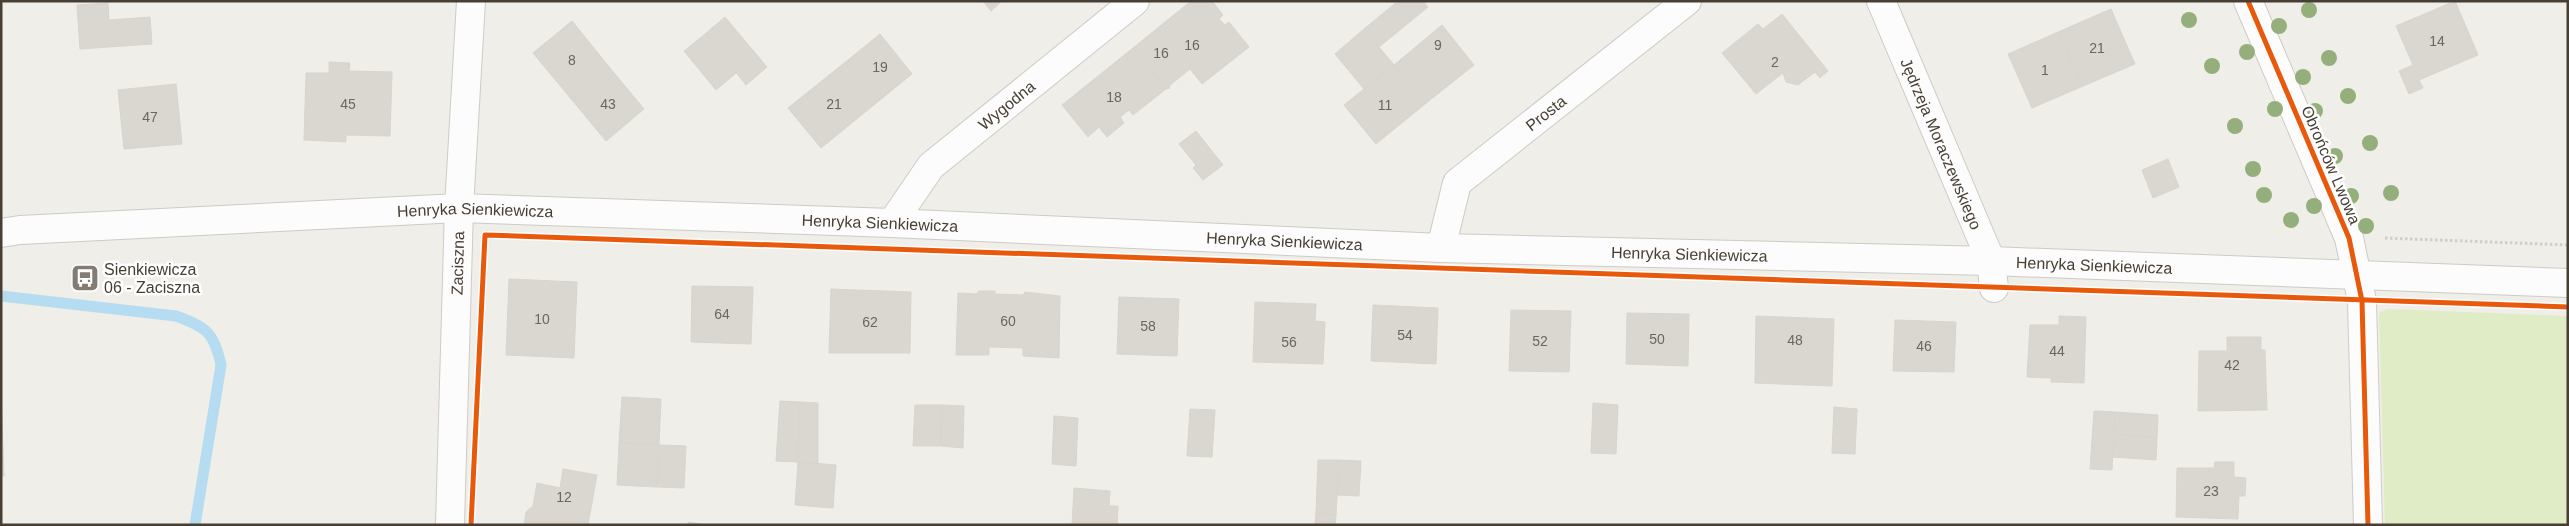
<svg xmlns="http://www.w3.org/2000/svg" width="2569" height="526" font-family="Helvetica,sans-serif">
	<rect width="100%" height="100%" fill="#f0eee8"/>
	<polygon fill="#dfecc6" points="2387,309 2568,316 2568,525 2385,525 2379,313"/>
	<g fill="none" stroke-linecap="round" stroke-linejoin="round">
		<path stroke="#b6dcf1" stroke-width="11" d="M1,296L176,316C206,327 214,332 221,365L195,525"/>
	</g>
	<g fill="#dad7d1" stroke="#d8d5ce">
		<polygon points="983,1 1002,1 991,11"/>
		<polygon points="1191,1 1212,1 1223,15 1219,19 1225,25 1229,22 1249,47 1202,84 1190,69 1169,86 1170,88 1166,89 1133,48"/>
		<polygon points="1398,1 1423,1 1428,7 1379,47 1364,29"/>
		<polygon points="2455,1 2478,55 2419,80 2423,88 2409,94 2399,71 2413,65 2396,26"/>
		<polygon points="108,3 109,20 150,17 152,44 80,49 77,5"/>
		<polygon points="2111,9 2135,64 2083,86 2058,32"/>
		<polygon points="1782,14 1828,71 1820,78 1815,72 1798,85 1786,82 1783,73 1756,94 1722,53 1758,24 1763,29"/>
		<polygon points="725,17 767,67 746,85 705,34"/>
		<polygon points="572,21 610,68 572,100 533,53"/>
		<polygon points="1442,25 1474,65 1425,104 1394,65"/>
		<polygon points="1364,29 1394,65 1364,89 1335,54"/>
		<polygon points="2058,32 2083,86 2032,108 2008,54"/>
		<polygon points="705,34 736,73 716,90 684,51"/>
		<polygon points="880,34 912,74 880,100 848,60"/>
		<polygon points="1133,48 1166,89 1133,115 1129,110 1120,117 1124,123 1107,137 1099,127 1088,137 1062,105"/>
		<polygon points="848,60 880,100 821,148 788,108"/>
		<polygon points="329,62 350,63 349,71 392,72 390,136 346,135 346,142 304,140 306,73 329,73"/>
		<polygon points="1394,65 1425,104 1376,144 1344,105"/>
		<polygon points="610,68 644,109 606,141 572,100"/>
		<polygon points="176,84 182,144 124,149 118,90"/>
		<polygon points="1196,131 1223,165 1203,180 1193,168 1196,165 1179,144"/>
		<polygon points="2168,159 2179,187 2153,198 2142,170"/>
		<polygon points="509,279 577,282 574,358 506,355"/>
		<polygon points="692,286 753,287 751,344 691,342"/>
		<polygon points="831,289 911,292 910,353 829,353"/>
		<polygon points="979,291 995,291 995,294 1023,295 1025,292 1060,296 1059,358 1023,356 1023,348 989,347 989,355 956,355 958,293 976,294"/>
		<polygon points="1119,297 1179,299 1177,356 1117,354"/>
		<polygon points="1255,302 1316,304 1315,321 1325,322 1323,364 1253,362"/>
		<polygon points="1373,305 1438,308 1436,364 1371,361"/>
		<polygon points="1511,310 1571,311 1569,372 1509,371"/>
		<polygon points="1627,313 1689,314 1688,366 1626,364"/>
		<polygon points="1756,316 1834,319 1832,386 1755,383"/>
		<polygon points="2059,316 2086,317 2084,383 2051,382 2051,378 2027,377 2030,325 2059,325"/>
		<polygon points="1895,320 1956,322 1954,372 1893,371"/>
		<polygon points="2227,337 2261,337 2261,350 2265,350 2267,410 2198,411 2199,351 2227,351"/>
		<polygon points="1,392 4,476 1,476"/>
		<polygon points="622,397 661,399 659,445 619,443"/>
		<polygon points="780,401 800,402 798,462 776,461"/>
		<polygon points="800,402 818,403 818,464 798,462"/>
		<polygon points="1593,403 1618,405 1616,454 1591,453"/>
		<polygon points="915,405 942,405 941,446 913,446"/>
		<polygon points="942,405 964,406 963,448 941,446"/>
		<polygon points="1834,407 1857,409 1855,454 1832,453"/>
		<polygon points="1190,409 1215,410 1212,457 1187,456"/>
		<polygon points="2094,411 2115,412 2112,470 2090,469"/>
		<polygon points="2115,412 2158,415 2157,438 2114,434"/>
		<polygon points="1054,416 1078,418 1076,466 1052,464"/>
		<polygon points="2114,434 2157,438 2156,460 2113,457"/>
		<polygon points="619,443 659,445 657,487 617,485"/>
		<polygon points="659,445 686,446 684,488 657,487"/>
		<polygon points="1318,460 1339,460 1336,515 1316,512"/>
		<polygon points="1339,460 1361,461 1359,496 1337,495"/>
		<polygon points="798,462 836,465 833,508 795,505"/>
		<polygon points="2215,462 2234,462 2234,477 2246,478 2245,496 2239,496 2238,519 2176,517 2177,468 2214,468"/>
		<polygon points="563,469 597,475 588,525 524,525 526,512 533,506 537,483 560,488"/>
		<polygon points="1074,488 1110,491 1109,506 1118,506 1117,525 1072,525"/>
		<polygon points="1316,512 1336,515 1335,525 1315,525"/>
		<polygon points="688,522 706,525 688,525"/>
	</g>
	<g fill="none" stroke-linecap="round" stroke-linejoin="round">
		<defs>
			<g id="minor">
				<path id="s1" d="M1881,1L1991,261L1994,288"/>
				<polyline points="2248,1 2349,238 2362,301 2368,525"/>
				<path id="s2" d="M892,223L931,166L1135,1"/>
				<path id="s3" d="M1,233L20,230L459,208L892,223L1441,248L1991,261L2568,283"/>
				<path id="s4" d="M1441,248L1457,183L1687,1"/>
				<path id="s5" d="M450,525L459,208L471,1"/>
			</g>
		</defs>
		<use href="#minor" stroke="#cecbc6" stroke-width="30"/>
		<polyline stroke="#d1cec9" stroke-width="3" stroke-dasharray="2.5 2.5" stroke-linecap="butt" points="2385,238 2568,245"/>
		<use href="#minor" stroke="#fdfcfc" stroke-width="28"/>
		<defs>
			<g id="cycleway">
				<polyline points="2248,1 2349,238 2362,301 2368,525"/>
				<polyline points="471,525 485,235 2568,307"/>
			</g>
		</defs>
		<use href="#cycleway" stroke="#fff" stroke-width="8"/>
		<use href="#cycleway" stroke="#e8590c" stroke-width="5"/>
	</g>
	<g fill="#94af7c">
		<circle cx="2309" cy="10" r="8"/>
		<circle cx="2189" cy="20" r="8"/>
		<circle cx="2279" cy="26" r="8"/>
		<circle cx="2247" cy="52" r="8"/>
		<circle cx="2329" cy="58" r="8"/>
		<circle cx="2212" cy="66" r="8"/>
		<circle cx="2303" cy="77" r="8"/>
		<circle cx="2348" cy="96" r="8"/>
		<circle cx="2275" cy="109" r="8"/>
		<circle cx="2315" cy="111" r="8"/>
		<circle cx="2235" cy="126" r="8"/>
		<circle cx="2370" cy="143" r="8"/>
		<circle cx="2335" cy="156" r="8"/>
		<circle cx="2253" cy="169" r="8"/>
		<circle cx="2391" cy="193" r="8"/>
		<circle cx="2264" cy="195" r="8"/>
		<circle cx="2351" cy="196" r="8"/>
		<circle cx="2314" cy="206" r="8"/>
		<circle cx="2291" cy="220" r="8"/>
		<circle cx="2366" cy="226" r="8"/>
	</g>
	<defs>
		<symbol id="bus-square" viewBox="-11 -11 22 22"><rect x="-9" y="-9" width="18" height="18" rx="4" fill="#827c73" stroke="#fff"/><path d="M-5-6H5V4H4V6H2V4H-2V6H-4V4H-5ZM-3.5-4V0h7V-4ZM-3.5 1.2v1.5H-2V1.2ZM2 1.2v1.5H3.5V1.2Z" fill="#fff"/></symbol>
	</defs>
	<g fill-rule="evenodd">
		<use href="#bus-square" x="69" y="262" width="32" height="32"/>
	</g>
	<g text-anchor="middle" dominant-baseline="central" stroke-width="5" stroke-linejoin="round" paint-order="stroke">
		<g font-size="14" fill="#6c665c">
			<text x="2437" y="41">14</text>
			<text x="1192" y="45">16</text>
			<text x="1438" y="45">9</text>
			<text x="2097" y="48">21</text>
			<text x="1161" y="53">16</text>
			<text x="572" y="60">8</text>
			<text x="1775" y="62">2</text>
			<text x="880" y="67">19</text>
			<text x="2045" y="70">1</text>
			<text x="1114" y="97">18</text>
			<text x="348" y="104">45</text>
			<text x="608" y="104">43</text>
			<text x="834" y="104">21</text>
			<text x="1385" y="105">11</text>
			<text x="150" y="117">47</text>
			<text x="722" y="314">64</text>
			<text x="542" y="319">10</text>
			<text x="1008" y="321">60</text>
			<text x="870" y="322">62</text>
			<text x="1148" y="326">58</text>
			<text x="1405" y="335">54</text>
			<text x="1657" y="339">50</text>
			<text x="1795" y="340">48</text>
			<text x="1540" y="341">52</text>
			<text x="1289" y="342">56</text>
			<text x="1924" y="346">46</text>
			<text x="2057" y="351">44</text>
			<text x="2232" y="365">42</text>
			<text x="2211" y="491">23</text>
			<text x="564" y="497">12</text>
		</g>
		<g font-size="16" fill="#473f34" stroke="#fff">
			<text stroke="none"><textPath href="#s2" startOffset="166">Wygodna</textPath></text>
			<text stroke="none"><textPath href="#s4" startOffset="180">Prosta</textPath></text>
			<text stroke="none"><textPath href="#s1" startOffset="155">Jędrzeja Moraczewskiego</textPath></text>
			<text transform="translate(2331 165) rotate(67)">Obrońców Lwowa</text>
			<text stroke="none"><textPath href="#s3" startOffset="475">Henryka Sienkiewicza</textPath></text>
			<text stroke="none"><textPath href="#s3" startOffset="880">Henryka Sienkiewicza</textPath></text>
			<text stroke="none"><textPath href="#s3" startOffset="1285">Henryka Sienkiewicza</textPath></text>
			<text stroke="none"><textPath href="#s3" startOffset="1690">Henryka Sienkiewicza</textPath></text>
			<text stroke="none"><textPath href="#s5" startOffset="262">Zaciszna</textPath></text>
			<text stroke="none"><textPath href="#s3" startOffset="2095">Henryka Sienkiewicza</textPath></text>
		</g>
		<g font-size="16" fill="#473f34" stroke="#fff" text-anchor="start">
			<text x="104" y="269">Sienkiewicza<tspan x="104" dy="18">06 - Zaciszna</tspan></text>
		</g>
	</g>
	<rect width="2569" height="526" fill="none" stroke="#473f34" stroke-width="5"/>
</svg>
